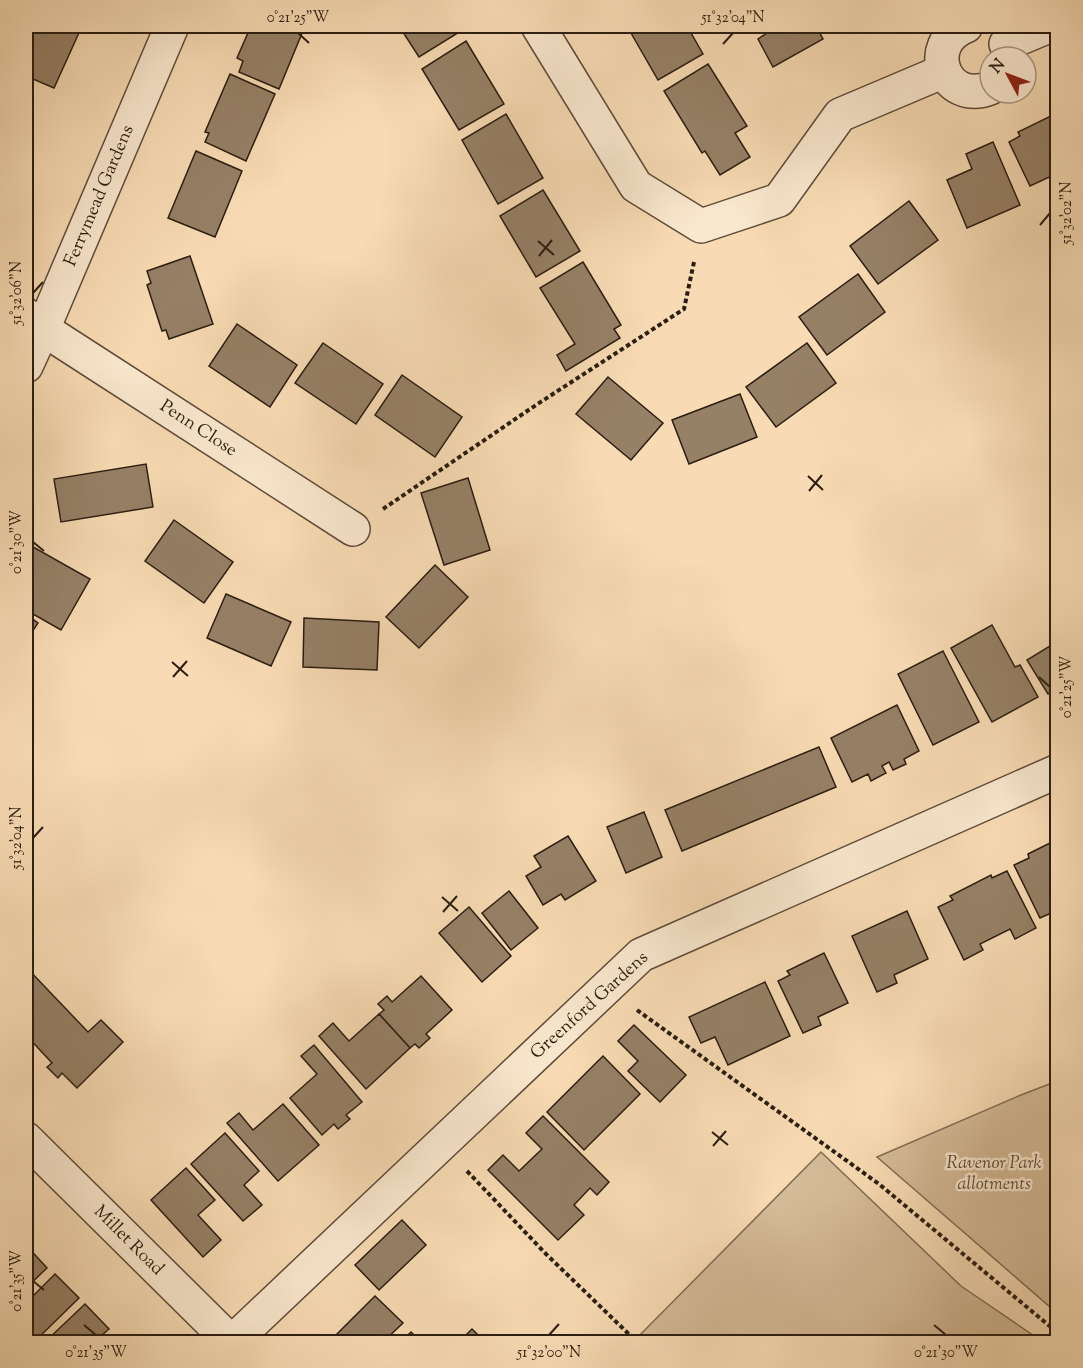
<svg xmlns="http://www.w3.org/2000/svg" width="1083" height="1368" font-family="'Sorts Mill Goudy',serif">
	<rect width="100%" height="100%" fill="#f8dbb4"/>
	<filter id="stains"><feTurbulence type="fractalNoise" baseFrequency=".00333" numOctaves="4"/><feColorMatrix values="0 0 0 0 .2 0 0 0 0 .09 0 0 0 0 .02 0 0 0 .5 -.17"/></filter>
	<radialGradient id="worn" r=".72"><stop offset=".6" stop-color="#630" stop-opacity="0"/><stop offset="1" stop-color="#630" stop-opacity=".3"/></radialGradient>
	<g fill="#d5bb98" stroke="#806c54" stroke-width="1.5">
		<polygon points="1057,1081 1058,1081 1057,1313 877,1157 1021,1095"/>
		<polygon points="821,1152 961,1286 1043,1342 633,1342"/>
	</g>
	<g fill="#968066" stroke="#2b1d11" stroke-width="1.5">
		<polygon points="31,26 82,26 54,88 26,76 26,39"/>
		<polygon points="251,26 305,26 279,89 239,72 243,61 237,58"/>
		<polygon points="399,26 458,26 461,31 419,57"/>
		<polygon points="627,26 687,26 703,54 658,80"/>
		<polygon points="763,26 816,26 823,39 773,67 758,39 767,33"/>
		<polygon points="466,41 504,104 459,130 422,69"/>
		<polygon points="708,64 747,126 735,133 750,157 720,175 705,151 702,153 664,91"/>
		<polygon points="230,74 275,94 246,161 205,142 209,133 205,132"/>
		<polygon points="506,114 543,178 498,204 462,140"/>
		<polygon points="1053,115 1055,119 1058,118 1058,173 1030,186 1009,142 1020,136 1018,132"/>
		<polygon points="993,142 1020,205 967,228 947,180 972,169 966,154"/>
		<polygon points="196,151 242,171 215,237 168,218"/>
		<polygon points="543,190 580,251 536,277 500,216"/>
		<polygon points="909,201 938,240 878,284 850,246"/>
		<polygon points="190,256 213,324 169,339 166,330 162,331 147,285 151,283 147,271"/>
		<polygon points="583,262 621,325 614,329 620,338 566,371 557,355 575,344 540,288"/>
		<polygon points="858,274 885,312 827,355 799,317"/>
		<polygon points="237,324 297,365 270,407 209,366"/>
		<polygon points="323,343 383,384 356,424 295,383"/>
		<polygon points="807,343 836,383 776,427 746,387"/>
		<polygon points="402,375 462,417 435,457 375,415"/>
		<polygon points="608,377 663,423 631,460 576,414"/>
		<polygon points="740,394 757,437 689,464 672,420"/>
		<polygon points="146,464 153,507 61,522 54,479"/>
		<polygon points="468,478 490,550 444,565 421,493"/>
		<polygon points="174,520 233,562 204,603 145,561"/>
		<polygon points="26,543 90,579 61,630 26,610"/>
		<polygon points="435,565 468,597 419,648 386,617"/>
		<polygon points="226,594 291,622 271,666 207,638"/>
		<polygon points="26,614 38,623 26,641"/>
		<polygon points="304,618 379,622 377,670 303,667"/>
		<polygon points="992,625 1015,667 1020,665 1038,697 992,722 951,648"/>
		<polygon points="1058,641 1058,689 1048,694 1027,660"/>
		<polygon points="943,651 979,722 933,745 898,674"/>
		<polygon points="897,705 919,751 904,759 906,764 893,770 889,762 882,766 886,773 871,781 868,774 852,782 831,738"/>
		<polygon points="819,747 836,787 682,851 665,810"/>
		<polygon points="644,812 662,857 626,873 607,827"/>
		<polygon points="568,836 596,881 565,900 561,894 543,905 526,876 541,867 534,856"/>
		<polygon points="1058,839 1058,910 1040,918 1014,865 1029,858 1028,854"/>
		<polygon points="1007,871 1036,928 1015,939 1010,929 980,944 983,950 964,960 938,907 953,900 950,896 991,875 992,878"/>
		<polygon points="509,891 538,928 511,950 482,913"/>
		<polygon points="469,907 511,956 482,982 439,933"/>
		<polygon points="907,911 928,959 894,975 897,983 877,992 852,936"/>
		<polygon points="824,953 848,1003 818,1017 821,1025 803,1033 778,981 790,975 787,971"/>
		<polygon points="26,967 88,1032 101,1020 123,1042 77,1088 62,1073 58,1078 47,1067 52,1063 26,1035"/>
		<polygon points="421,976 452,1010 426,1034 430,1038 419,1048 415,1044 410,1048 379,1014 384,1010 378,1004 387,996 392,1002"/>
		<polygon points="765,982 790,1036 728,1065 715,1037 701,1043 689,1017"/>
		<polygon points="379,1014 410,1048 366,1089 319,1036 333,1023 349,1041"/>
		<polygon points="634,1025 686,1075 660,1102 628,1071 638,1061 618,1041"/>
		<polygon points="314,1045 362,1102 346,1115 350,1119 338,1129 334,1124 322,1135 290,1098 317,1074 301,1056"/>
		<polygon points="603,1056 640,1094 584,1150 547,1112"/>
		<polygon points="283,1104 319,1145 278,1181 227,1123 239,1113 253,1130"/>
		<polygon points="543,1116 609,1182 597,1195 590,1188 574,1205 584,1215 558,1240 488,1170 503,1155 519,1171 542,1149 526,1133"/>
		<polygon points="225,1133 259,1171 244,1185 262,1205 243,1221 191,1164"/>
		<polygon points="186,1168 215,1200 198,1215 221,1240 203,1257 151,1200"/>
		<polygon points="402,1220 426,1245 379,1290 355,1265"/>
		<polygon points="26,1245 47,1268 26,1288"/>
		<polygon points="55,1274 79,1298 34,1342 26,1342 26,1303"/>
		<polygon points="375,1296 403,1323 383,1342 329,1342"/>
		<polygon points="85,1304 109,1329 94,1342 45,1342"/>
		<polygon points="472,1329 485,1342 459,1342"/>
		<polygon points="411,1332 421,1342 401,1342"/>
	</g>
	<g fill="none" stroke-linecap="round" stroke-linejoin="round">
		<defs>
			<g id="minor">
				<polyline points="538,26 636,186 701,226 779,200 840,115 944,71"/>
				<path d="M966,26C921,44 945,106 990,88"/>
				<polyline points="1006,44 1049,26"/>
				<polyline points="26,315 43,329 353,529"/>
				<polyline points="26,366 43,329 172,26"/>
				<polyline points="26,1139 231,1342"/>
				<polyline points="232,1342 641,955 1058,771"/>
			</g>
		</defs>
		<use href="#minor" stroke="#5e4c3a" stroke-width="36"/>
		<g stroke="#2b1d11" stroke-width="4" stroke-dasharray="4.5 3" stroke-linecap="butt">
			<polyline points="383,509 536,405 684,309 694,262"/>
			<polyline points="637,1010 879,1184 1058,1333"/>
			<polyline points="467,1171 546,1254 637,1342"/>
		</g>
		<use href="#minor" stroke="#fae8ce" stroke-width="33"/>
	</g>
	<path fill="none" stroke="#2b1d11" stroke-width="2" d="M298,33L309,43M723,44L733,33M1040,225L1050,213M538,241L554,255M539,256L552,240M33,293L43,282M808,476L823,490M809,491L822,475M33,542L44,551M172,662L188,676M173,677L187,661M1039,677L1050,687M33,838L43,827M442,897L458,911M443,912L457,896M712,1132L728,1145M713,1146L726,1131M33,1281L44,1290M84,1325L96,1335M934,1325L946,1335M549,1335L559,1324"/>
	<g text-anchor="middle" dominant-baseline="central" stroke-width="5" stroke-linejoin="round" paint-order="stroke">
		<g font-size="18" fill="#2b1d11" stroke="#fae8ce">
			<text transform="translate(100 196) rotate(-67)">Ferrymead Gardens</text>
			<text transform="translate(198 429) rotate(33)">Penn Close</text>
			<text transform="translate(590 1006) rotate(-42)">Greenford Gardens</text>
			<text transform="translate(128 1241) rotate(45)">Millet Road</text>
		</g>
		<g font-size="18" font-style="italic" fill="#5e4c3a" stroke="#fae8ce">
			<text x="994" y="1164">Ravenor Park<tspan x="994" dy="21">allotments</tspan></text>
		</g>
	</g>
	<rect width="1083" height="1368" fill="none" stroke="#f8dbb4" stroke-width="66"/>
	<g transform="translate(1008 75) rotate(311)"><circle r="28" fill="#fae8ce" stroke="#a79782" stroke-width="1.5"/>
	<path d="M0-4.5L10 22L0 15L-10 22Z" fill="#8f2418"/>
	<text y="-9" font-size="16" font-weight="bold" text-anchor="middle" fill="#2b1d11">N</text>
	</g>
	<rect x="33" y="33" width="1017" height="1302" fill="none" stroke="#2b1d11" stroke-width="2"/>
	<g font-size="15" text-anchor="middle" fill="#2b1d11">
		<text x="298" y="22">0°21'25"W</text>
		<text x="733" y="22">51°32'04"N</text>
		<text transform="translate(1066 213) rotate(-90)" y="5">51°32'02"N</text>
		<text transform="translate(16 293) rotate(-90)" y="5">51°32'06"N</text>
		<text transform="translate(16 542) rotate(-90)" y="5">0°21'30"W</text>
		<text transform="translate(1066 687) rotate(-90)" y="5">0°21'25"W</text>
		<text transform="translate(16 838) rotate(-90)" y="5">51°32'04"N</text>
		<text transform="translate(16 1281) rotate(-90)" y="5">0°21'35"W</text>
		<text x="96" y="1357">0°21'35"W</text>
		<text x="549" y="1357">51°32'00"N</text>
		<text x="946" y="1357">0°21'30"W</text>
	</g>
	<rect width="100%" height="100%" filter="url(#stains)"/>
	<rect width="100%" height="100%" fill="url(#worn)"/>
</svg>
